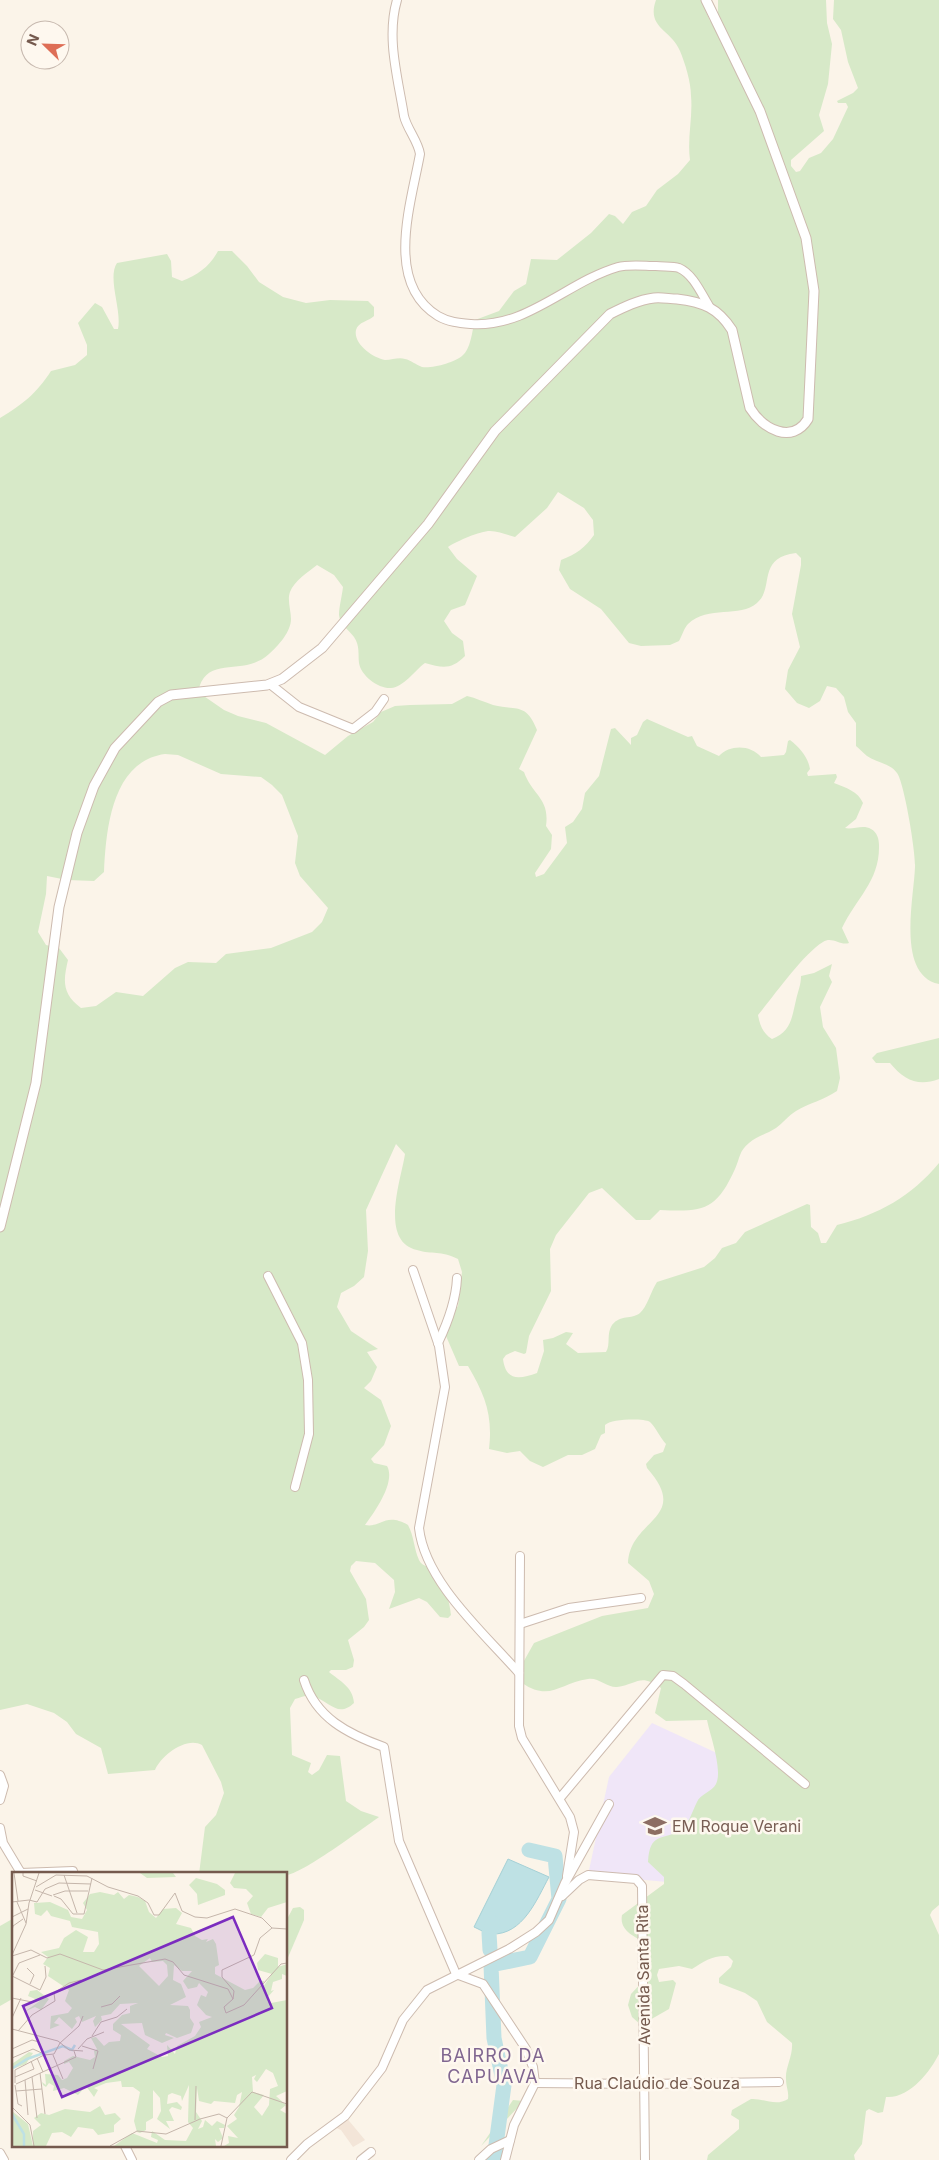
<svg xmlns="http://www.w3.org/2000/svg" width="939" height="2160" font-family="Inter,sans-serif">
	<rect width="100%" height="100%" fill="#fbf4e9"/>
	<polygon fill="#f3e5d8" points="345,2116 365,2140 353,2147 341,2130 332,2126"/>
	<polygon fill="#f0e6f8" points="652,1723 734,1761 690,1884 588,1875 609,1777"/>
	<g fill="#d7e9c8" fill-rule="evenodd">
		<path d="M656,0H701L710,21L718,18V0H826L827,23L832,44L828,84L819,115L824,131L791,160V166L796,172L800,171L809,158L821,153L833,139L848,107L846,103H838L837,101L853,93L858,88L848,62L841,30L833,19L834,0H939V984C896,975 914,898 915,867C916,853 904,782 897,773C890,763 877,763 867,756C863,753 860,749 856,746V723L848,712L844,697L836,688L827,686L820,701L809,708L797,703L785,689L788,670L800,647L792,614L801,565V558L796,553C756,558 775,588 757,603C740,618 708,605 688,624C684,628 682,636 679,641L670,645L641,646L629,643L601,609L570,589L559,570L561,560C576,554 585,548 594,535L593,520L584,508L558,492L547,508L515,537C507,535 498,531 490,531C480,531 457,541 448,547L457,559L477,576L465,605L451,610L444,621L452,633L463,641L465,656C451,670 443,668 425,663C414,671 404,687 391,688C379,689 361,676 359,663C358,654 360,646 354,637C349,630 340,625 339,615C339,607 342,596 343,587L334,575L317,565C308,572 294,581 290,592C287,600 291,611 291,619C291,632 278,646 269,654C243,678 206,653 198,692L224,710L238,716L266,723L325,755L348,736L373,722L381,712L395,706L410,705L452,704L467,696C476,698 484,702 493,705C516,711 526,702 537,730L519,769L524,772C532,795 550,798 546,826L552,835L551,849L535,873L536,877L544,874L567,843L565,827L573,822L582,809L585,793L599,776L611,729L615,728L631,745V738L637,735L643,722L647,719L688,737L692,736L697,746L719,756C730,744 751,745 761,757L784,755L786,752L788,741L790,740C800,748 808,757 810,769L807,773L808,776L836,774L837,777L834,783C846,788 858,791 863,803L856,819L845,828C853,830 863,824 871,829C877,832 879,839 879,845C880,881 856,898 842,928L849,943C840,946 832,936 823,942C803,954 774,996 758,1015C760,1026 763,1033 772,1039C791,1032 792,1017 796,1000C798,991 801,985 801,976L814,973L832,964L829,976L832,982L820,1007L823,1027L836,1048L840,1078L837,1091C824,1100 809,1103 796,1111C788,1116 783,1123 776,1128C767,1134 757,1136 749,1143C739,1151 740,1158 735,1169C716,1211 703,1212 660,1210L650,1220H636L602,1188L589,1193L556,1235L550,1249L551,1291L529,1336L526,1353L524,1354L515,1351L506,1355L503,1359C506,1382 520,1379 537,1373L544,1351L543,1340L553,1338L566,1332L573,1333L566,1344L578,1353L606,1352C611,1344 606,1334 612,1325C621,1314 631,1320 640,1313C647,1307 651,1291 657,1282L704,1267L715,1258L722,1248L736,1243L745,1232L807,1204L810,1205L811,1227L818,1233L821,1243H826L837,1225C878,1215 912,1196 939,1163V1905L932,1911L930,1915L939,1935V2054C930,2072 909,2099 886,2097L883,2112L878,2113L869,2109L866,2111L862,2144L854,2155L855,2160H707L708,2155L739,2129V2120L731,2115L732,2110L751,2099C763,2098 776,2107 788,2099C789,2091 786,2087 786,2079C785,2068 793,2056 792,2043L767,2022L757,2001L745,1993L719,1983V1978L731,1967L733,1961L728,1956C713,1955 704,1961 692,1969L679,1966L659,1969L657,1975L659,1982L673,1980L676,1983L669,2009L641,2025L632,2017L628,2005L631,1994L645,1979L647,1963L638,1951L646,1943C635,1937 619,1931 622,1915L664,1884V1877L648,1862C650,1832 661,1841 679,1831C689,1826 692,1811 697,1802C700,1794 712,1792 716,1784C723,1770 710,1735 707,1720L666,1721L655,1713L661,1688C640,1673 638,1684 617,1687C608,1688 598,1677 588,1679C560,1683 550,1702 522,1683L520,1668L534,1643L602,1616L648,1608L654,1594L649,1581L628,1563C630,1518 692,1519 647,1468L646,1464L654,1455L663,1452L666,1444C661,1439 655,1426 650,1422C643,1418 611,1419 605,1425V1433L601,1435L595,1449L582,1455H568L543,1467L530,1461L520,1451L507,1453L489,1449C493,1415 485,1395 468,1366H459L446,1336L450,1318L458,1306L462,1272L458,1259C440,1250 433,1255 417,1250C379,1241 401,1180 405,1154L396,1144L366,1210L368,1251L364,1277L354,1286L341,1293L337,1307L351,1331L378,1349L367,1352L377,1367L371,1381L364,1388L381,1400L391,1426L384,1445L371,1459L374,1463L387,1466C396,1482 375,1511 365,1525C382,1528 385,1512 408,1525C414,1536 414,1549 419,1560C422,1567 430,1566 435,1571C444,1580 450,1603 451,1615L448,1618L440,1617L427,1602L419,1598L389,1609L395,1592L394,1580L375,1563L356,1561L351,1566L350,1571L366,1599L369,1620L364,1627L348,1640L354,1660L353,1667L346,1670H331L329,1672C340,1681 353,1687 354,1703C338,1718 330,1702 315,1697C308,1694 302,1697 295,1699L290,1708L292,1755L311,1763L308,1772L312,1775L319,1770L327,1755L340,1756L346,1801L361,1811L379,1817C363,1828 301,1875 286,1875C259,1875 228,1874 199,1874L205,1827L216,1815L224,1793L221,1782L202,1745C186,1736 161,1756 155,1770L108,1774L101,1748L76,1734L67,1722L54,1713L27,1704L0,1710V418C23,404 36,394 51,371L75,365L87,355V345L78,323L95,303L102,307L114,329H118C122,310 107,278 117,263L167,254L171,261L172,277L182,281C198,275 210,266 218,251H232L247,266L259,282L283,297L306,303L330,300L368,301L374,307V316C369,321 358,322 356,330C353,344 373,358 385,360C392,360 399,357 405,359C411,360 416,365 422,367C432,369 455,362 462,356C471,349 472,331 475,320L499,311L514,291L526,284L531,259L557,260L591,233L609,214L615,216L623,224L632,212L646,206L657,190L678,174L690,160C687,138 693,117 691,96C691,82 685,63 680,51C671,29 646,28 656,0ZM165,754L178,755L221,774L261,777L272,785L282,795L298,836L295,863L300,876L328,908L322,922L312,932L271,948L226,954L216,963L188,962L175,968L143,996L116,992L96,1006L81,1008C62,994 63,981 68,960L59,948L46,945L38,932L46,894L47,876L67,880L94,881L104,872C106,829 112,761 165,754Z"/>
		<path d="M939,1038V1079C918,1087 904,1080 890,1063H876L872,1058L877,1053Z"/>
		<polygon points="300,1907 304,1910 304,1920 286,1962 286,1921 293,1908"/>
		<polygon points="14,1918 14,1998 0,2006 0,1926"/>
		<polygon points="513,2100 524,2101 481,2146"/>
	</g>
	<path fill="#bee1e4" stroke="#a5d0d6" d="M508,1859L549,1877C537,1899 523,1935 492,1934C486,1934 479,1929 474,1927Z"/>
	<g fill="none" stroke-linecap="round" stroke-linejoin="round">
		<g stroke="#bee1e4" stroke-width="15">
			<polyline points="490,1950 489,1933 493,1923"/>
			<polyline points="494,2160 504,2085 494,2038 491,1965 530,1957 559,1899 555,1856 529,1850"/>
		</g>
		<defs>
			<g id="minor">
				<path d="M397,0C386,38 398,78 404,116C407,129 418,141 420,154C411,204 384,283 438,316C448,322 460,323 471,324C527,328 567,282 618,267C629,264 645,266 656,266C663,267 672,266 679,268C693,274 701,293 709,306"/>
				<polyline points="270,684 299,707 353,729 375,712 384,699"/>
				<path d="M413,1270L439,1346L445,1387L419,1528C425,1582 484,1633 519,1673"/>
				<polyline points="268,1276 302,1343 308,1380 309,1434 295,1487"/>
				<path d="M438,1343C448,1322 456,1301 457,1278"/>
				<polyline points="520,1556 519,1726 522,1738 570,1817 574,1832 567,1876"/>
				<polyline points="520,1624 569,1608 641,1598"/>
				<path d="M304,1680C316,1718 348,1734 384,1747L399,1841L456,1974L483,1984L526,2049L533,2067L535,2083L514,2125L505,2160"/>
				<polyline points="0,1775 4,1786 0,1800"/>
				<polyline points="560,1798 663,1675 673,1676 684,1684 805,1784"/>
				<polyline points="0,1828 3,1843 21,1873 73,1871 74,1874"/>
				<polyline points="562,1896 579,1880 588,1875 636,1879 642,1886 645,2160"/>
				<polyline points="535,2083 645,2084 779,2082"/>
				<polyline points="125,2146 132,2160"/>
				<polyline points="0,2153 4,2160"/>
				<polyline points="291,2160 307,2144 345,2116 382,2068 403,2020 427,1990 509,1949 536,1932 549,1920 565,1883 609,1804"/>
				<polyline points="361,2160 371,2152"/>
				<polyline points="479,2160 491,2149 510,2140"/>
			</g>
			<path id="tertiary" d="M0,1227L36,1083L59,907L77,833L94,786L115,748L158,702L171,695L267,685L282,679L322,648L428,524L495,431L610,314C624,307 638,300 654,298C661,297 670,299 677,299C703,302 718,308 732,330L750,408C763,429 792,445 808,419L814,291L806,238L760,111L706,0"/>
		</defs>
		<use href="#minor" stroke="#cdbbaf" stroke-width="10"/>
		<use href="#tertiary" stroke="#cdbbaf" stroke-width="11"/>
		<use href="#minor" stroke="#fff" stroke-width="8"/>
		<use href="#tertiary" stroke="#fff" stroke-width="9"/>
	</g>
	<defs>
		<symbol id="school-bare" viewBox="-9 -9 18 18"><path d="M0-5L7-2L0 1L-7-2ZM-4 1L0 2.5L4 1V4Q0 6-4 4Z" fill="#8d6e63" stroke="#fef8ef" stroke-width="2.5" paint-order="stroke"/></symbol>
	</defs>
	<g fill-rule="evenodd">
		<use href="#school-bare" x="639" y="1810" width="32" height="32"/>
	</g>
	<g text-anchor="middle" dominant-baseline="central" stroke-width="5" stroke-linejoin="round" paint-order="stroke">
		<g font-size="16" fill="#785e54" stroke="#fef8ef" text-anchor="start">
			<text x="672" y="1826">EM Roque Verani</text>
		</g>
		<g font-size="16" fill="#755a4e" stroke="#fef8ef">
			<text transform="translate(643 1975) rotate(-91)">Avenida Santa Rita</text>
			<text x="657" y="2083">Rua Claúdio de Souza</text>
		</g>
		<g font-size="18" letter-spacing="1" fill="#806690" stroke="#fef8ef">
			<text x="493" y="2055">BAIRRO DA<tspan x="493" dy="21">CAPUAVA</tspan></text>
		</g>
	</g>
	<g transform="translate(12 1872)">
		<rect width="275" height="275" fill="#fbf4e9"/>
		<path d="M128,1H161L164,5L135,6ZM223,1H274L275,30L256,36L249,45L239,42L235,31L241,24L234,17L222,16L218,11ZM184,6L205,12L213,18V23L186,33L185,22L177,13ZM88,20L102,23L106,20L112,27L117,23L126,25L133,29L137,40L144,46L151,37L164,36L170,41L164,52L179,56L183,64L190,68L196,67L194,70L201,67L204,72L207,93L203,95V102L233,118L241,116L248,109H252L251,115L260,102L246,98L245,91L253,82L266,86V95L275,92V104L270,102V107L261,110L259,119L262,118L255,126L259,131L275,128V219L264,224L274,233L268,238L275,242V274H212L217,271L216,264L226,266L215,254L225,247L222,243L227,235L230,220L225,223L223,231L202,229L199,232L187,229L185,216L184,240L190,249L186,257L191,255L193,248L200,254L205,249L213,253L212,256H207L211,266L206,270L203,267L204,274H102L120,261L145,271L146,268L139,265L140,259L153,268L174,269L181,256L176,250L177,213L170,229L169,224L160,221L156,223L155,232L165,230L170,235L169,238L160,235L157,238L162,249H154L158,257L145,247L149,239L148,226L141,218V246L134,250V258L128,261L125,260L122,249L128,220L121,215H110L109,209L94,211L82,216L86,218L82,225L74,214L66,223L52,216L41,219L42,214L37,211L34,215L31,213L30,210L34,213L33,202L46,203L50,208L55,206L61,196L57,190L52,192V189L61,184L78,188L83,185L82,179L85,177L79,166L84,165L92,174L97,170L108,169L109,163L101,158V152L110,143L118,141V134L126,131L108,132L99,142L89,144L90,148L83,155L81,149L84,144L70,150L67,144L63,146L65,150L60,157L47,145L42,151L48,153L38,157L39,144L56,141L60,136L53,129L57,118L36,104L38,96L31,92L36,85L29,80L47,76L52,66L64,58L76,65L71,80H82L87,72L86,60L60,55L58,49L39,44L35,38L29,44L23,42L22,31L38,30L56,38L59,45L70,47L75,38L71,31L78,22ZM138,86L140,90L151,89L155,93L156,104L147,114L127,94ZM162,93L170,99H180L171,109L176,117L185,115L187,111L196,120L194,125L189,123L185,133L194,143L200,145L187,150L189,155L183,164L165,174L163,182L155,173L156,184L150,185L135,177L138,173L109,152L130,151L133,163L150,171L162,166L153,163L154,161L165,166L179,161L182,152L178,146V138L176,134L158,133L174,125L169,112L161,108ZM254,197L261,201L266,214L258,217L257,233L250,244L242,235L252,223L241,220L240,205L244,203L242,207L245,210ZM25,118L37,127L29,138L23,135L12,140L28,129L16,124L18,119ZM17,180L21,181L14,192L0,197V192ZM88,234L93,243L103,241L109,247L102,253V260L86,263L81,257L66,255L59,265L50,260L40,261L34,274H21V259L29,253L22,246L29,241L37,243L53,237L78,240ZM0,239L16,252L21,274H0Z" fill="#d7e9c8" fill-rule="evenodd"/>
		<path fill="none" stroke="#bee1e4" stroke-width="2.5" d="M1,196L15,187L51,174L60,178L63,173M0,242L12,262V274"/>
		<path fill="none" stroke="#c5b6ab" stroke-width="1" d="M2,1L6,29M11,1V4L25,9M52,3L65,41M24,15L44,3L75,4L96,15L126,24L136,31L142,43H147L163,21L170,39L183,45L195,46L223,37L250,46L260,56M23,18L40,24M41,23L53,19H76M42,24L49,27L61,42H72L80,6M0,30L17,28L25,30L33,17L47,11L79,12M5,30L14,51M0,45L16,37M260,56L275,57M0,59L1,54L11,47M0,83L14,52L17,31L27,1M0,84L19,78L35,86L48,82L91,98L153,87L161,90L172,103L216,117L221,127L212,135L214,141L232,133L269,92L275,91M15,96L22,103L18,112M0,104L28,118L34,105L33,94M0,105L7,91L28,83M0,126L20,130M221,127L222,119L210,105V98L242,83L248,66L260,56M89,135L100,132L108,124M0,146L9,126M0,157L46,169L57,178L71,179M6,159L20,143L43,129L42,121L57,111L69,108M80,164L89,150L105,145L115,137M70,174L86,179L81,197M0,177L20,168L27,170M66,177L75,167L92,160M32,183L41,204M41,183L51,207M0,186L21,177L34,183M25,186L31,200M28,201L33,242M3,205L22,197L19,189M20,205L25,246M13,208L16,243M3,211V198L32,183L42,182L48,171L67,154L71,144M4,212L64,185L62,179M3,213L6,232L10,234M4,219L30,217M0,235L18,253L22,274M215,246L240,220L275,232M183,248L184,214M98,274L125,259L154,262L188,247L207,242L215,246M209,274L215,246"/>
		<path fill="#7b2cbf" fill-opacity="0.15" stroke="#7b2cbf" stroke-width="2.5" d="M221,45L260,136L50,225L11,134Z"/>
		<rect width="275" height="275" fill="none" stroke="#755a4e" stroke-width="2.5"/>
	</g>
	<g transform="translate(45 45) rotate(293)"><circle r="24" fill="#fef8ef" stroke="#c7b9af"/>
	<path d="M0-4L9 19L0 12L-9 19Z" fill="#de6e56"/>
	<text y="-8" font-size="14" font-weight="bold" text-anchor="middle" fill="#755a4e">N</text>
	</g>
</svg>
